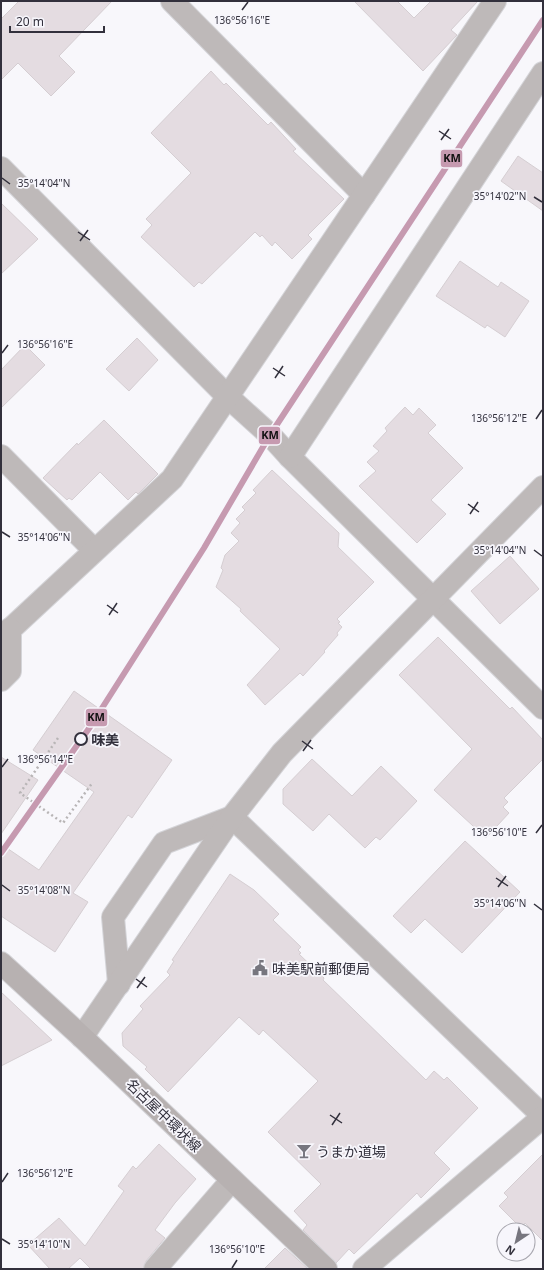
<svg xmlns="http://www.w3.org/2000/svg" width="544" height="1270" font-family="'Noto Sans','Noto Sans JP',sans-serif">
	<rect width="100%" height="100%" fill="#f8f7fb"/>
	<g fill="#e4dce1" stroke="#d5ced2">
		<polygon points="19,1 112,1 59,56 75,72 51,96 18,63 1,80 1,19"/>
		<polygon points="354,1 397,1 414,18 431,1 478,1 451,30 457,35 423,71"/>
		<polygon points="211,71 224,85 226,83 268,125 271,122 296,149 293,151 344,199 308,235 312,239 292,259 275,242 272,246 262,235 260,237 255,232 202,284 199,282 194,287 141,237 152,225 146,219 191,173 151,133"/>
		<polygon points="518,156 543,173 543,211 501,181"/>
		<polygon points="1,203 38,239 1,274"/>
		<polygon points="460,261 498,287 501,282 529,301 505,337 487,325 485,328 436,296"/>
		<polygon points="137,338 158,360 129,391 106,369"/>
		<polygon points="25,345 45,365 1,408 1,370"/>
		<polygon points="405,407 413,415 419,408 436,425 428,433 463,468 431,500 446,514 417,543 359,486 376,471 367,462 379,451 373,446 387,431 385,428"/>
		<polygon points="104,420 158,474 138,494 136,492 128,500 100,472 72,500 69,498 67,500 43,478 77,443 78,445"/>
		<polygon points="272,470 339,533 338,547 374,582 337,619 340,622 338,623 342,627 337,633 338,635 324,651 325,652 303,676 300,673 265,705 247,685 280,649 240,611 241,609 216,587 223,570 221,568 225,555 239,541 231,533 240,523 236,519 245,510 242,507 256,493 253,490"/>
		<polygon points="510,556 539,589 500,624 471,591"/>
		<polygon points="438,637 510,709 512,707 543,740 543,759 504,798 508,802 503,807 509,813 486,838 434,790 472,749 399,675"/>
		<polygon points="74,691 172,760 132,818 128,815 73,893 88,902 55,952 1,916 1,844 39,870 94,792 33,750"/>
		<polygon points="1,757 38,780 1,834"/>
		<polygon points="312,759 352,796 381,766 417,801 380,840 376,837 365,848 329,814 313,831 283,804 283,789"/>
		<polygon points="465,841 520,892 462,953 425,919 411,933 393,916"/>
		<polygon points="230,874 254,890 279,914 273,920 301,947 298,950 301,953 299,954 324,978 323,980 426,1080 434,1071 444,1080 447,1077 478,1108 434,1153 450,1169 421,1198 417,1193 354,1254 349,1249 336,1263 303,1230 307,1225 294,1211 321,1184 268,1132 318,1081 263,1030 259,1035 239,1017 168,1092 145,1069 147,1067 123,1046 122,1033 143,1009 140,1006 170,975 167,972 174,961 172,960"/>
		<polygon points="1,992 52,1040 1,1066"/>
		<polygon points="159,1144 196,1179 175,1203 155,1230 165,1238 146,1261 143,1269 91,1269 80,1258 68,1269 50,1269 28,1245 59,1218 85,1246 124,1191 118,1186 133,1166 136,1169"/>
		<polygon points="543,1154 543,1241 525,1223 521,1228 499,1206 508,1197 504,1193"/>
		<polygon points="285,1248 308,1269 264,1269"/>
	</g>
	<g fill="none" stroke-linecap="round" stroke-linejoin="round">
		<defs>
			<g id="minor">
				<polyline points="172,1 364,195"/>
				<polyline points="1,168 228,397 270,435 290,457 543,708"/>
				<polyline points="1,456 94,550"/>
				<polyline points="290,457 543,73"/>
				<polyline points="1,638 172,479 495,1"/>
				<polyline points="1,680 10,671 10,629"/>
				<polyline points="119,984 113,917 164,843 232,817 543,1116"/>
				<polyline points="82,1037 232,817 282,753 543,487"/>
				<polyline points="155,1269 232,1180"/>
				<polyline points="364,1269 543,1117"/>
			</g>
			<polyline id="major" points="1,963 82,1037 326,1269"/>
		</defs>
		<use href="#minor" stroke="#d4d4d8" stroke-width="24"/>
		<use href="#major" stroke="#d4d4d8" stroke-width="24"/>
		<polyline stroke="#b8b5b6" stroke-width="2.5" stroke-dasharray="2 3" stroke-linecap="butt" points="58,738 20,793 63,823 93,782"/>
		<use href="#minor" stroke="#beb9b9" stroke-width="22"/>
		<use href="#major" stroke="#b7b1b1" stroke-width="22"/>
		<defs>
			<polyline id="rail-1" points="1,853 90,727 204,548 270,435 543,20"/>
		</defs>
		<use href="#rail-1" stroke="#f7f6fc" stroke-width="9"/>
		<use href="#rail-1" stroke="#c69ab0" stroke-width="6"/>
	</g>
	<path fill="none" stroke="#32303c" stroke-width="1.5" d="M242,10L248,2M439,131L451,139M441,140L449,129M2,178L10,184M534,197L542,202M78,232L90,240M80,241L88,230M2,353L8,345M273,368L285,376M275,378L283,366M536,419L542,410M468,504L479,512M470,514L478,502M2,532L10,537M534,550L542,556M107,605L118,613M109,615L117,603M302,741L313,749M303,751L311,740M2,767L8,759M536,833L542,825M496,878L508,886M2,885L10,891M498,887L506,876M534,904L542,910M136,979L147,987M137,988L145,977M330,1115L342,1123M332,1125L340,1113M2,1182L8,1173M2,1239L10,1244M232,1268L237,1260"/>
	<defs>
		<symbol id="civic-bare" viewBox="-9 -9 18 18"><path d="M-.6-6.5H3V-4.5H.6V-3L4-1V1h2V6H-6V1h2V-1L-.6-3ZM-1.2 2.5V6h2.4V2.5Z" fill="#77767f" stroke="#f7f6fc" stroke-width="2.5" paint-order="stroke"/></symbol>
		<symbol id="bar-bare" viewBox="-9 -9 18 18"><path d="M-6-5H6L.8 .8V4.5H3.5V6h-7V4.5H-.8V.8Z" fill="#77767f" stroke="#f7f6fc" stroke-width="2.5" paint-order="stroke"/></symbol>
	</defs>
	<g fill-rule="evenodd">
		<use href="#civic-bare" x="249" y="957" width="22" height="22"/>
		<use href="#bar-bare" x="293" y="1140" width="22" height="22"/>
	</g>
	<circle fill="#f7f6fc" stroke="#32303c" stroke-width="2" cx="81" cy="739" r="6"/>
	<g text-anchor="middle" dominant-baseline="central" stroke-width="3.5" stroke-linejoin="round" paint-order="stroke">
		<g font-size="14" font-weight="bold" fill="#32303c" stroke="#f7f6fc" text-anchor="start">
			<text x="91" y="739">味美</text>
		</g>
		<g font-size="14" fill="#32303c" stroke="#f7f6fc" text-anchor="start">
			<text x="272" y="968">味美駅前郵便局</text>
			<text x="316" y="1151">うまか道場</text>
		</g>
		<g font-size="14" fill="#32303c" stroke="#f7f6fc">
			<text transform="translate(164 1115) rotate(44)">名古屋中環状線</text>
		</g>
	</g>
	<g font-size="10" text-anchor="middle" fill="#32303c" stroke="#f7f6fc" stroke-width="3.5" stroke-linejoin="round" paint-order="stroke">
		<text x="242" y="24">136°56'16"E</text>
		<text x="44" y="187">35°14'04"N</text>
		<text x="500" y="200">35°14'02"N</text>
		<text x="45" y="348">136°56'16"E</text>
		<text x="499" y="422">136°56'12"E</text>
		<text x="44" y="541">35°14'06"N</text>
		<text x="500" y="554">35°14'04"N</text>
		<text x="45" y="763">136°56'14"E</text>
		<text x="499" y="836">136°56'10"E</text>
		<text x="44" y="894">35°14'08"N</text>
		<text x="500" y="907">35°14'06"N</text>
		<text x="45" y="1177">136°56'12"E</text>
		<text x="44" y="1248">35°14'10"N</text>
		<text x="237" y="1253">136°56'10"E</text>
	</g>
	<g stroke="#f7f6fc" stroke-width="1.5">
		<rect x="440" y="149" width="23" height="19" rx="4" fill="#c69ab0"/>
		<rect x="258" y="426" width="23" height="19" rx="4" fill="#c69ab0"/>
		<rect x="85" y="708" width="23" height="19" rx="4" fill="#c69ab0"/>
	</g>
	<g font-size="11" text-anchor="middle" font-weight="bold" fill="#111">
		<text x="452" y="162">KM</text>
		<text x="270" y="439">KM</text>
		<text x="96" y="721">KM</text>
	</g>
	<rect width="544" height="1270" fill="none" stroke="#32303c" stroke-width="4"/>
	<g transform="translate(516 1242) rotate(215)"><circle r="19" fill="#f7f6fc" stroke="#a8a7af"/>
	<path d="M0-3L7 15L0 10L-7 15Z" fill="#77767f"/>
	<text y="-6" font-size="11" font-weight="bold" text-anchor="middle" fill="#32303c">N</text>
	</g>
	<path d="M10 26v6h94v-6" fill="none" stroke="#32303c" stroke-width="2"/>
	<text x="16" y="26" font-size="12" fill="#32303c" stroke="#f7f6fc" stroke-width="3" paint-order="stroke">20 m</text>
</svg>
